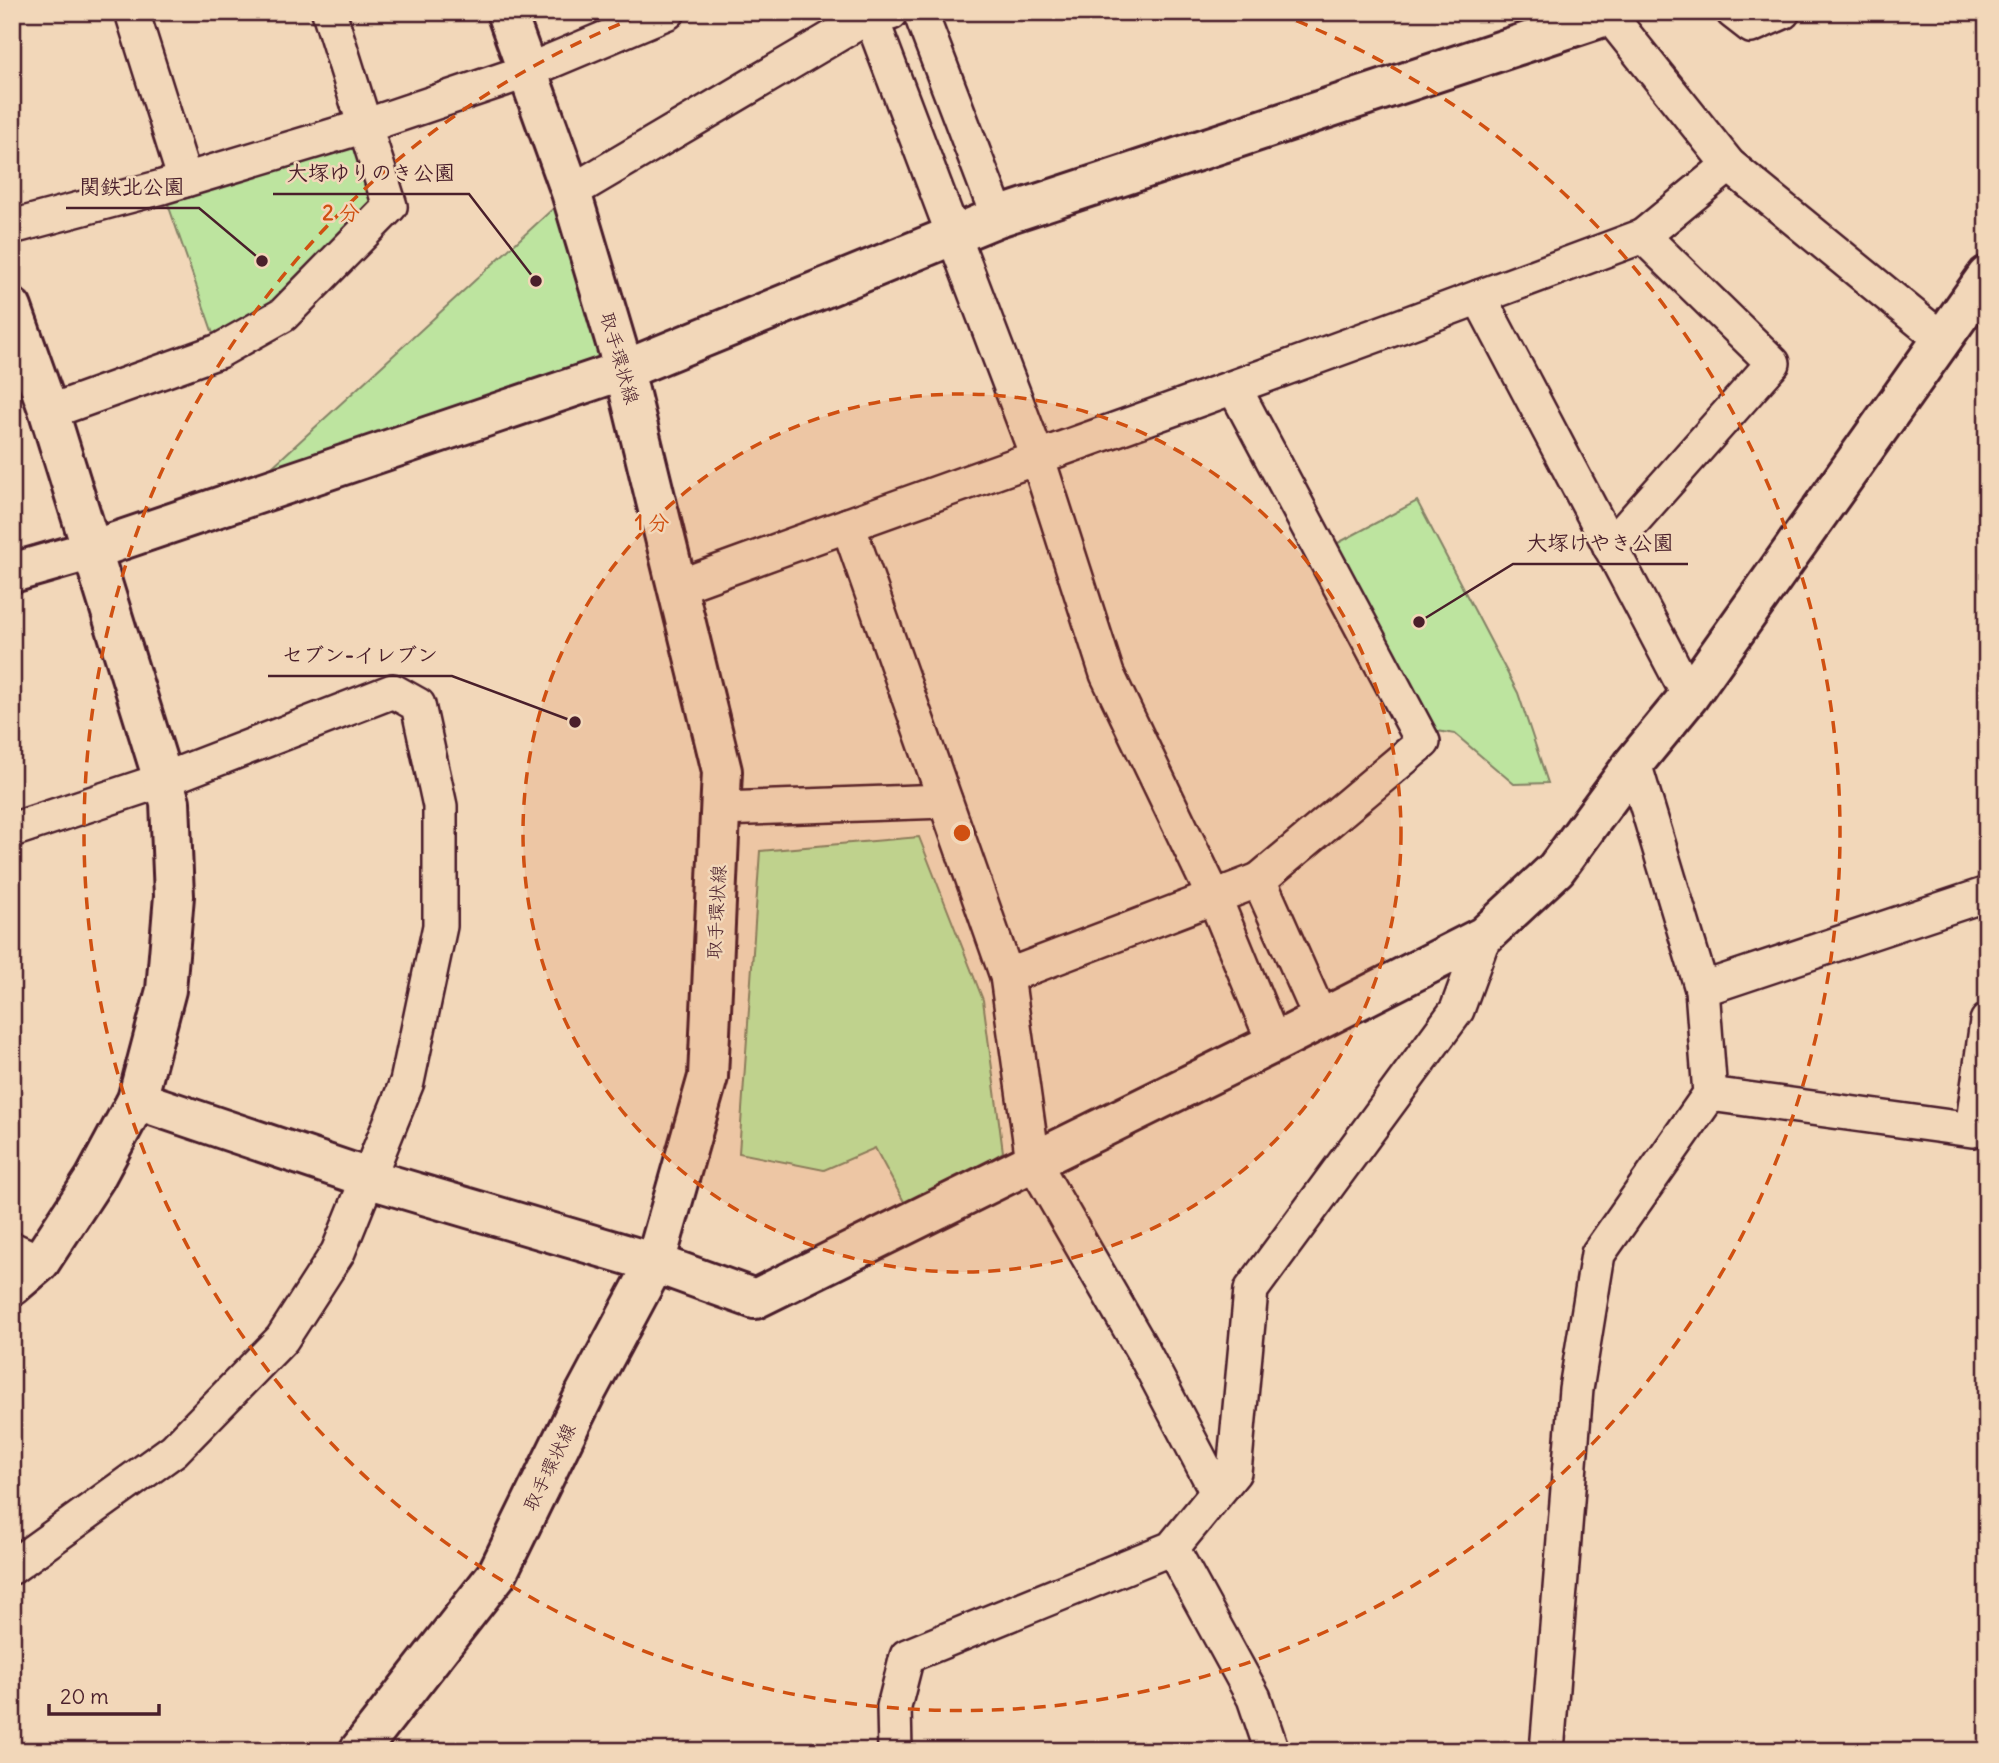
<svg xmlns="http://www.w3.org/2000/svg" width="1999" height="1763" font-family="Delius,'Klee One',sans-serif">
	<rect width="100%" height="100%" fill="#f2d7b9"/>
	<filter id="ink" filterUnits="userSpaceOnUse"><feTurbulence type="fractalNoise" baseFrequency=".0143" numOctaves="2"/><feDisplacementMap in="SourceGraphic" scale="14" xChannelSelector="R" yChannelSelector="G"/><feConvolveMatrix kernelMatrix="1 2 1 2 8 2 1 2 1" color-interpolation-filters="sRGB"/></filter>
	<g filter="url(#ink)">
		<g fill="#bde49f" stroke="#848265" stroke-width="2">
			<polygon points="365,126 390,206 219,351 162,187"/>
			<polygon points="571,192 624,370 234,502"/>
			<polygon points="1417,501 1518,693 1548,783 1514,784 1455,734 1414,727 1321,552"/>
			<polygon points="919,837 983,1000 1003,1152 909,1211 875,1148 824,1170 739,1153 760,851"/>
		</g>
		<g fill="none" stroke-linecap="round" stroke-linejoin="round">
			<defs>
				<g id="street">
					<polyline points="132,12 185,180"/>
					<polyline points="869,12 1037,456 1107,674 1215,899 1274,1043"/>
					<polyline points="920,12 998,217"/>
					<polyline points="1733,12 1751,26 1783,12"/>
					<polyline points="1609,15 1729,165 1943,340"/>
					<polyline points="571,192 871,15 891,13"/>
					<polyline points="12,227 162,187 365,126 525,72 668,12"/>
					<polyline points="1643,236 1729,165"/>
					<polyline points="1479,297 1643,236 1773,363 1610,547"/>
					<polyline points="1235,389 1423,742 1259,880"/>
					<polyline points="49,412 219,351 283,315 390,206 329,12"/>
					<polyline points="848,525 1007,976 1033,1161 1144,1353 1217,1492"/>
					<path d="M677,587C944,489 1213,397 1479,297L1689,696"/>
					<polyline points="720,809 945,801"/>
					<polyline points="12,830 163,780 393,691 418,705 440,806 440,926 407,1082 338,1252 282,1339 174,1450 12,1567"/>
					<polyline points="1007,976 1259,880 1321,1019"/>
					<polyline points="1702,989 1987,894"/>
					<polyline points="1710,1094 1972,1130 1987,1021"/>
					<polyline points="12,1249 40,1262"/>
					<polyline points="1172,1548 1254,1698 1272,1751"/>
					<polyline points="895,1751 894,1707 907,1656 1172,1548 1234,1472 1251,1290 1457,1010 1484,936"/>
					<polyline points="1547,1751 1576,1389 1598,1254 1710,1094 1702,989 1634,763"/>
				</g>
				<g id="secondary">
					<polyline points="12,308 49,412 170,802 174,896 166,990 137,1100 95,1178 40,1262 12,1286"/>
					<polyline points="12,573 92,550 624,370 998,217 1609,15"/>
					<polyline points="137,1100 380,1182 655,1263 755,1299 1274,1043 1484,936 1556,869 1634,763 1689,696 1987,276"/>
					<polyline points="359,1751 497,1574 585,1394 655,1263 708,1077 722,771 624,370 571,192 506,12"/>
				</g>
			</defs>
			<use href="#street" stroke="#4a1f2b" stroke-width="38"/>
			<use href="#secondary" stroke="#4a1f2b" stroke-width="44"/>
			<use href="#street" stroke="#f2d7b9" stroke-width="33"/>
			<use href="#secondary" stroke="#f2d7b9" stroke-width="38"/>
		</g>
	</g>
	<circle cx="962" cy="833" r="439" fill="#d05011" fill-opacity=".12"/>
	<g fill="none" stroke="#d05011" stroke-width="3.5" stroke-dasharray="12 9">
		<circle cx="962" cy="833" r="439"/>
		<path d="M1277 13A878 878 0 1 1 647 13"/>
	</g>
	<g text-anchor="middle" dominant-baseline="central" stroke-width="5" stroke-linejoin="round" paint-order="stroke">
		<g font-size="19" fill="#4a1f2b" stroke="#f2d7b9">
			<text transform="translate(620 358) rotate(74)">取手環状線</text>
			<text transform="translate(716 912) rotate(-87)">取手環状線</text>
			<text transform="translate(549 1467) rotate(-64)">取手環状線</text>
		</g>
	</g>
	<circle cx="962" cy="833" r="10" fill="#d05011" stroke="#f2d7b9" stroke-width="3.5"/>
	<g font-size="21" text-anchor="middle" font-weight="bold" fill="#d05011" stroke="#f2d7b9" stroke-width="5" stroke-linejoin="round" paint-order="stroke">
		<text x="341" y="220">2 分</text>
		<text x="652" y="530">1 分</text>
	</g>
	<path fill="none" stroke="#4a1f2b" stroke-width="2.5" d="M536 281L469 194H273M262 261L199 208H66M1419 622L1513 564H1688M575 722L452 676H268"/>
	<g fill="#4a1f2b" stroke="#f2d7b9" stroke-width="2.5">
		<circle cx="536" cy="281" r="7"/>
		<circle cx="262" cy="261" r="7"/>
		<circle cx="1419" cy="622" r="7"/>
		<circle cx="575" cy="722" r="7"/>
	</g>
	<g font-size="21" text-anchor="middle" font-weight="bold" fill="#4a1f2b" stroke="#f2d7b9" stroke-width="5" stroke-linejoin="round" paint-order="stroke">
		<text x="371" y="180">大塚ゆりのき公園</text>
		<text x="132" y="194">関鉄北公園</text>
		<text x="1600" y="550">大塚けやき公園</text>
		<text x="360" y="662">セブン-イレブン</text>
	</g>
	<rect width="1999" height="1763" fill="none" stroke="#f2d7b9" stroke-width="42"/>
	<rect x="21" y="21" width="1957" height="1721" fill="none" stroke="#4a1f2b" stroke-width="2.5" filter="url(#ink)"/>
	<path d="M49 1704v10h110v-10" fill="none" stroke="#4a1f2b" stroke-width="3.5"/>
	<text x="60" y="1704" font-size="21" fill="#4a1f2b" stroke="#f2d7b9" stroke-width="5" paint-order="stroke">20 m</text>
</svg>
